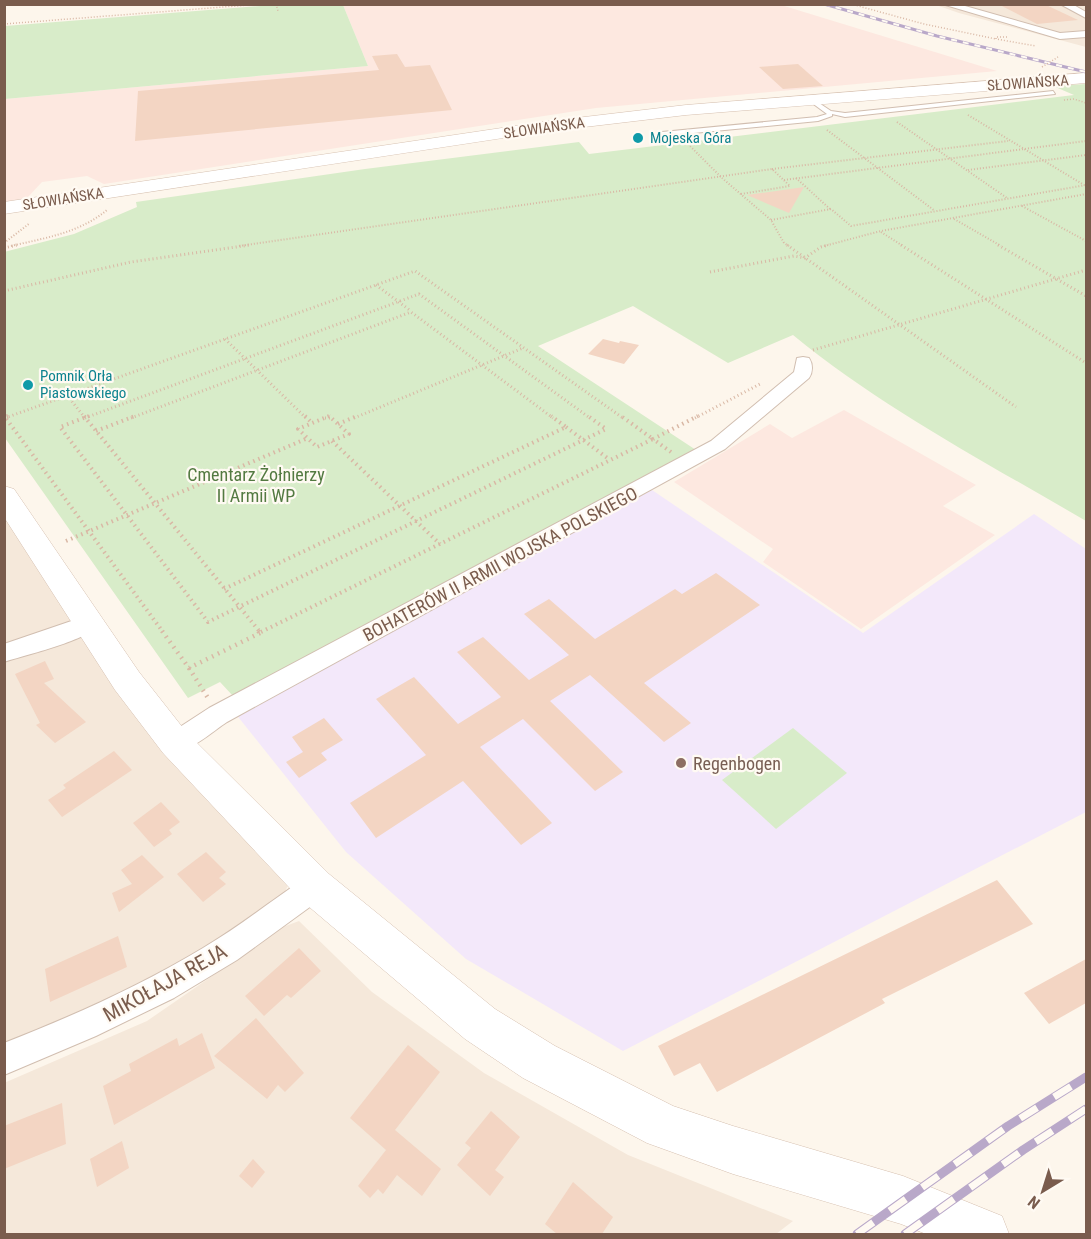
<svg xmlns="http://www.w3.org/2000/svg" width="1091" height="1239" font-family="'Roboto Condensed',sans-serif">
	<rect width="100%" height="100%" fill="#fdf6ec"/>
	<g fill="#f5e8da">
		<polygon points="936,5 1086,5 1086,47 959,13"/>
		<polygon points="4,511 70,620 66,625 4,647"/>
		<polygon points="83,637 289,883 283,896 187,964 5,1049 5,659 71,638"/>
		<polygon points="299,921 372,992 484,1073 628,1155 793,1221 776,1234 5,1234 4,1083 147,1021 283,927"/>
	</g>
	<g fill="#fde8e0">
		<polygon points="343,5 781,5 997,71 596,108 104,184 87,176 42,182 27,198 5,202 5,99 368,66"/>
		<polygon points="844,410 976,485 943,506 995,535 861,629 763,562 773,549 674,482 770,424 792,438"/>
	</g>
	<polygon fill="#f3e8fa" points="652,490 863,633 1034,514 1086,549 1086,812 623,1051 466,959 346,852 235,713"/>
	<g fill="#d8ecc9">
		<polygon points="286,4 343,5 368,66 5,99 5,26"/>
		<path d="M1086,84V521C987,463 882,408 793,335L728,363L633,306L538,346L696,450L233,696L220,682L188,698L5,438L4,252L74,234L137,207L136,202L365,169L579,142L589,154L1074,95L1053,86Z"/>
		<polygon points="793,728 847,773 776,829 722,780"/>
	</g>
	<g fill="#f3d5c3">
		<polygon points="998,4 1044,4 1078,20 1037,24"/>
		<polygon points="397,54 405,67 430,65 452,110 135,141 138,91 379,70 372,56"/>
		<polygon points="798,64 823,86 783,89 759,67"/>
		<polygon points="804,187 789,213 747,195"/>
		<polygon points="603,339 619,343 620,341 639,345 624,364 588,354"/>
		<polygon points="716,573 760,605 644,683 691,723 664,742 590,675 550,701 623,772 595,791 523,719 480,747 552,823 521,845 463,781 376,838 350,803 426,755 376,699 414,677 458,724 501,697 457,652 483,637 529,680 569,655 524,614 549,599 595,639 675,589 682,594"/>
		<polygon points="45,661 54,679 44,683 86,722 55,743 36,725 40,723 15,674"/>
		<polygon points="324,718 343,740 321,753 327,760 299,778 286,762 303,752 292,737"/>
		<polygon points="114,751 132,770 62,817 48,800 66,788 63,785"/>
		<polygon points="161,802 180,822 169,830 172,834 154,847 133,823"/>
		<polygon points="206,852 226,872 219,878 226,884 203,902 177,874"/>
		<polygon points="142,855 164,877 119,912 112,893 132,884 121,870"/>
		<polygon points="997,880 1033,924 882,999 885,1003 717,1092 700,1063 674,1076 658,1046"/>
		<polygon points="118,936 127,967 50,1002 45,969"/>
		<polygon points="299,948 321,971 291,998 287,995 264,1016 245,996"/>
		<polygon points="1086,959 1086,1003 1049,1024 1024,993"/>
		<polygon points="256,1018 304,1073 285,1092 278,1085 267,1099 214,1056"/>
		<polygon points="202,1033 215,1068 114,1125 103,1086 131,1071 129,1064 177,1038 179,1046"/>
		<polygon points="408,1045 440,1072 395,1130 441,1169 422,1196 397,1175 383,1194 378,1189 370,1198 358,1186 386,1150 350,1118"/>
		<polygon points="62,1103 66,1144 4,1169 4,1126"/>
		<polygon points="491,1111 520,1137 495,1170 504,1177 490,1196 457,1165 471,1148 465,1143"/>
		<polygon points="122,1141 129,1168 97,1187 90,1159"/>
		<polygon points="253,1159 265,1172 252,1188 239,1176"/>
		<polygon points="573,1182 613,1217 602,1234 557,1234 545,1224"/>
	</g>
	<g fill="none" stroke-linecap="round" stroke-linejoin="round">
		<defs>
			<polygon id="lane" points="1053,91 1055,94 845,117 832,114 832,116 818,121 662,136 659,134 662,132 817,117 827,114 808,100 810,97 831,111 845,113"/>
			<g id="street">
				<polygon points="942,4 958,4 1060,33 1086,31 1086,37 1060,39"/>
				<polygon points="1060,4 1072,4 1086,12 1086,18"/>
				<path d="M803,357L809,358C813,364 813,372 809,378L725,449L227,722C210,733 186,757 166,750L162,743L166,736L209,708L711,441L794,372L797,358Z"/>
				<path d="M89,615L97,617L100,623C91,640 25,655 4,662V644Z"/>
				<path d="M315,874L325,878L329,887L325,896L237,960L174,998L96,1036L4,1075V1043C73,1016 140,986 203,948C239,927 271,901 305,878Z"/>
			</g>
			<g id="secondary">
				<polygon points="1086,73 1086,83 686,115 542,132 4,214 4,202 542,122 686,105"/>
				<polygon points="4,486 14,489 139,672 187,733 329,874 495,1009 555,1046 673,1106 733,1126 903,1176 1002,1216 1009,1234 926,1234 901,1224 733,1174 647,1143 523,1078 465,1039 301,900 163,753 115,690 4,517"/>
			</g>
		</defs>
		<use href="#lane" stroke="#d1beb0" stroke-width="2"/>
		<use href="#street" stroke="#d1beb0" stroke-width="2"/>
		<use href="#secondary" stroke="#d6c0b0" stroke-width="1"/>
		<g stroke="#d9b8a5" stroke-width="1.5" stroke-dasharray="1 2" stroke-linecap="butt">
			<polyline points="276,4 278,11"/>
			<polyline points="851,4 924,24 996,39"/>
			<polyline points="4,24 262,4"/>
			<polyline points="1007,37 996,37 996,39 1036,46"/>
			<polyline points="1064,100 1074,99 1086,103"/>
		</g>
		<g stroke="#d9b8a5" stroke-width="2" stroke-dasharray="1 2" stroke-linecap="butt">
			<polyline points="968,115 1084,185"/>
			<polyline points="897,122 1007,198"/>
			<polyline points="827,130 935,211"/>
			<polyline points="688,144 722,178 771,220 784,243 789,246"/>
			<polyline points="772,169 1008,141"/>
			<polyline points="968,170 1086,155"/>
			<polyline points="796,178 830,209"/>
			<polyline points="784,180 1086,141"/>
			<polyline points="1022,206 1086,241"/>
			<polyline points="954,219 1001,246"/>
			<polyline points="771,220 831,209 851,226 1086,185"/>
			<polyline points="881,232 903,246"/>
			<polyline points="4,243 30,223"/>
			<path d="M11,246C45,238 79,233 107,210"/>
			<polyline points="239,246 772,169 790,186 741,194"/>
			<polyline points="824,246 881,231 1086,194"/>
		</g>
		<g stroke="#d9b8a5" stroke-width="3" stroke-dasharray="1 3" stroke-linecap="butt">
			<polyline points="787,245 1016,407"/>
			<polyline points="901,245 1086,363"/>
			<polyline points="998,245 1086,296"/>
			<polyline points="4,248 17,245"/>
			<polyline points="710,272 794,256 805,258 821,247 829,245"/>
			<polyline points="376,285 411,311"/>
			<polyline points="4,291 131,262 250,245"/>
			<polyline points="225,339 306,418"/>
			<polyline points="813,350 1086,270"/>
			<polyline points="67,395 85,418"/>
			<polyline points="5,418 415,271 623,418"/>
			<polyline points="85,418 419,294 590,418"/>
			<polyline points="131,418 411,312 553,418"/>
			<polyline points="325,418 331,418"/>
			<polyline points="354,418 523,348"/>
			<polyline points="695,418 760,384"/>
		</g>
		<g stroke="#d9b8a5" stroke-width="4" stroke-dasharray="1.5 4" stroke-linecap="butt">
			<polyline points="8,416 5,417 163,632"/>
			<polyline points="84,416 260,632"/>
			<polyline points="89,416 60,427 208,622 606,429 588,416"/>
			<polyline points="305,416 312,423"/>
			<polyline points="329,416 298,429 317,447 349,434 329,416"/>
			<polyline points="338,424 357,416"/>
			<polyline points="566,427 610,460"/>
			<polyline points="96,431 135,416"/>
			<polyline points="332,441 440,544"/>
			<polyline points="671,452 653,439 698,416"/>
			<polyline points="66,541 308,438"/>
			<polyline points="224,589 566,427 551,416"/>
			<polyline points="261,632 653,439 621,416"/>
		</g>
		<g stroke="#d9b8a5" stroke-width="4.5" stroke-dasharray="1.5 5" stroke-linecap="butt">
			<polyline points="162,631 189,668 264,631"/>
			<polyline points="258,631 260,633"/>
			<polyline points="189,668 208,698"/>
		</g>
		<use href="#lane" fill="#fff" fill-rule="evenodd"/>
		<use href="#street" fill="#fff" fill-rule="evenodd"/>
		<use href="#secondary" fill="#fff" fill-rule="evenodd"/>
		<defs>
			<polyline id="rail-far1" points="824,4 937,36 1086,72"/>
			<g id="rail">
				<polyline points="857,1234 1008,1126 1086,1077"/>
				<polyline points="905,1234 1023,1150 1086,1109"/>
			</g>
		</defs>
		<use href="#rail-far1" stroke="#b9a8c9" stroke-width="3"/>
		<use href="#rail" stroke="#b9a8c9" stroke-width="9"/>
		<use href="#rail-far1" stroke="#fffaf3" stroke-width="2" stroke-dasharray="6" stroke-linecap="butt"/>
		<use href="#rail" stroke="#fffaf3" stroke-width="7" stroke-dasharray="20" stroke-linecap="butt"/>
		<polyline stroke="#d9b8a5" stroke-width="1.5" stroke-dasharray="1 2" stroke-linecap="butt" points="1042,67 1058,57"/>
	</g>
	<g fill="#0f9aa8" stroke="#fffaf3" stroke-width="2">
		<circle cx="638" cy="138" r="6"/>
		<circle cx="28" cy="385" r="6"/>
	</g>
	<circle fill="#8d6e63" stroke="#fffaf3" stroke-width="2" cx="681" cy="763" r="6"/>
	<g text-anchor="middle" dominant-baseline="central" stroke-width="4.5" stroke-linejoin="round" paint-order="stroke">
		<g font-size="15" fill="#7a5c4d" stroke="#fffaf3">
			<text transform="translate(1028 83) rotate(-4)">SŁOWIAŃSKA</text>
			<text transform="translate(544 128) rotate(-8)">SŁOWIAŃSKA</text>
			<text transform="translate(63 199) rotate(-9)">SŁOWIAŃSKA</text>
		</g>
		<g font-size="15" fill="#0d838f" stroke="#fffaf3" text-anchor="start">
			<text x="650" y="138">Mojeska Góra</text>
			<text x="40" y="376">Pomnik Orła<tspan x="40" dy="17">Piastowskiego</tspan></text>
		</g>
		<g font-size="18" fill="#537a41" stroke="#fffaf3">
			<text x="256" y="474">Cmentarz Żołnierzy<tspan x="256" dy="21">II Armii WP</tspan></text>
		</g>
		<g font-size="18" fill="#7a5c4d" stroke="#fffaf3">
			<text transform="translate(500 564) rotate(-28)">BOHATERÓW II ARMII WOJSKA POLSKIEGO</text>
		</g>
		<g font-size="18" fill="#785e54" stroke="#fffaf3" text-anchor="start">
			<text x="693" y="763">Regenbogen</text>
		</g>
		<g font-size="21" fill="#7a5c4d" stroke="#fffaf3">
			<text transform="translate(165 983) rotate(-29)">MIKOŁAJA REJA</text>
		</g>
	</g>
	<rect width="1091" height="1239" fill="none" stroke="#7a5c4d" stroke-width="12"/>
	<g transform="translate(1043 1191) rotate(218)" stroke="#fffaf3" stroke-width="4.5" paint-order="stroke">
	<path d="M0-4.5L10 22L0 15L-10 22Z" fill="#7a5c4d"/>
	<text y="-9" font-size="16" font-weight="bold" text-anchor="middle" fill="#7a5c4d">N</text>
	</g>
</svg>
